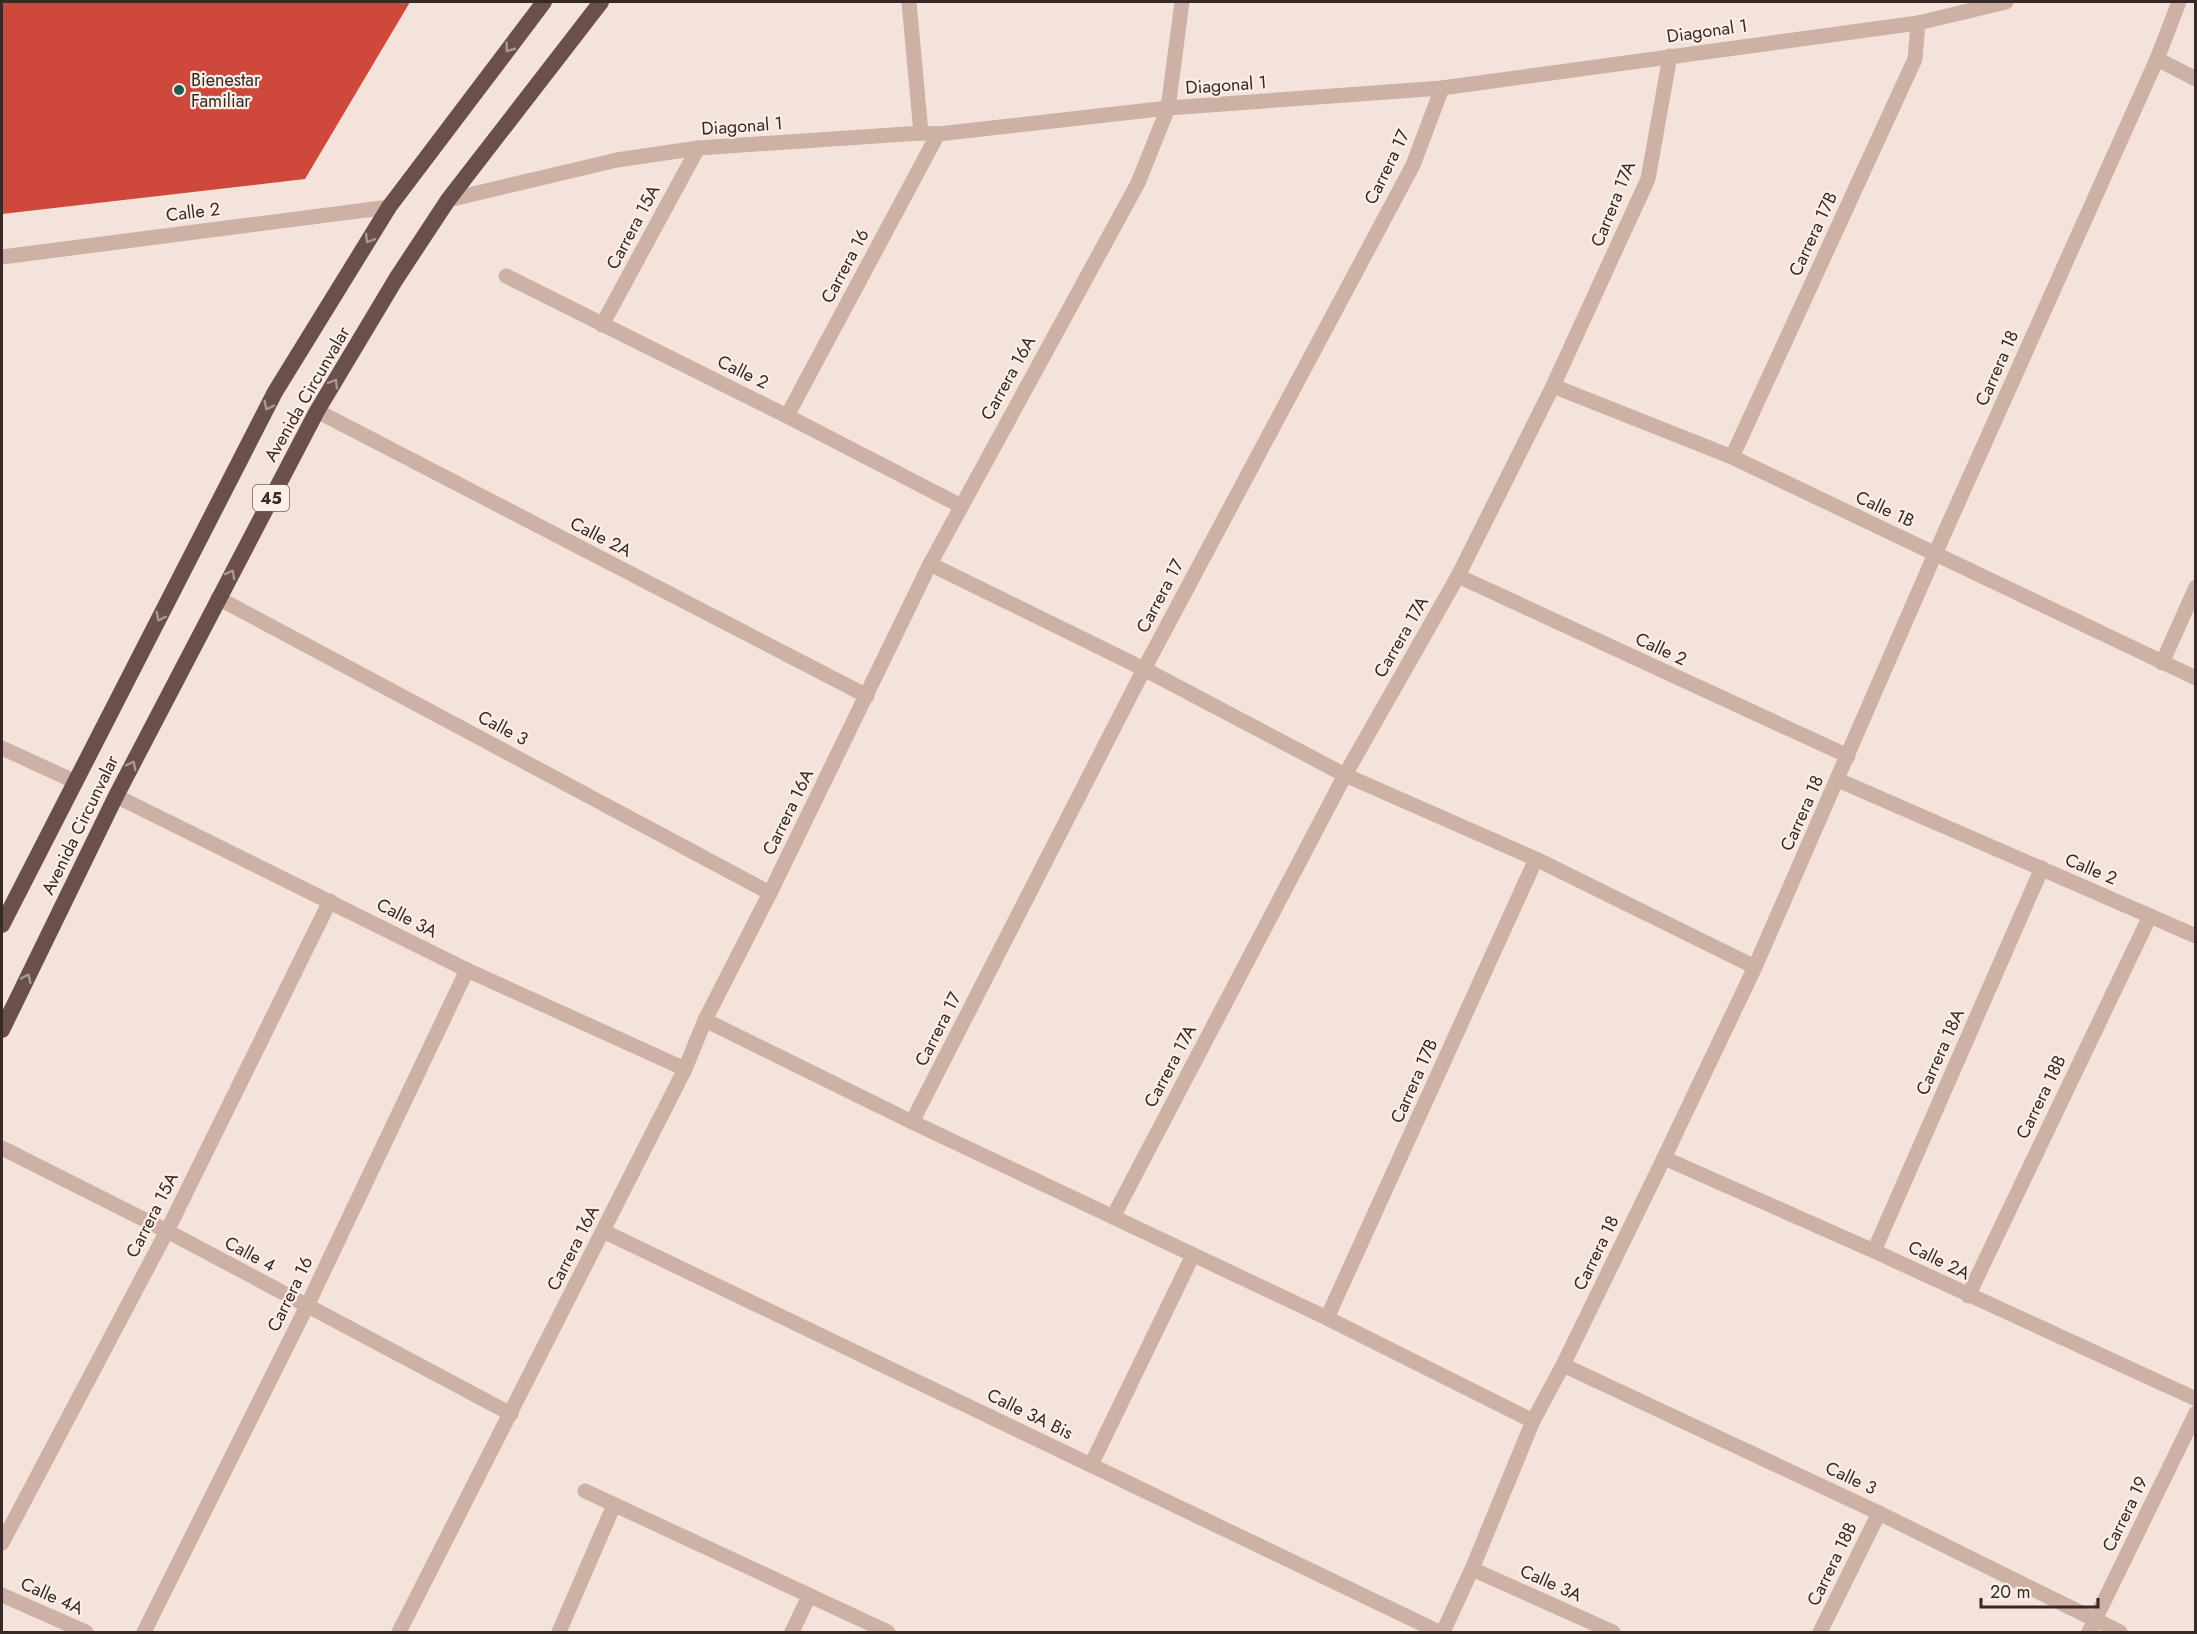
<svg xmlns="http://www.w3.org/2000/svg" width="2197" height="1634" font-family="Jost,sans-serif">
	<rect width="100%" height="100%" fill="#f4e3da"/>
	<polygon fill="#cf483c" points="2,2 410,2 305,179 2,214"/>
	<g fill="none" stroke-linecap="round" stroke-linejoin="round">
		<g stroke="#cdb1a5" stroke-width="15">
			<polyline points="585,1491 888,1632"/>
			<polyline points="559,1632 614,1505"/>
			<polyline points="792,1632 809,1596"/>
		</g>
		<g stroke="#cdb1a5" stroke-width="15">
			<polyline points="909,2 921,133"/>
			<polyline points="2157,59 2196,79"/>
			<polyline points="448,200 617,160 698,148 921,133 938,134 1168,108 1442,88 1918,23 2006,2"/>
			<polyline points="2,257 389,207"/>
			<polyline points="506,276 787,416 961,506"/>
			<polyline points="602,325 698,148"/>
			<polyline points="1553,386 1732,457 2196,678"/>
			<polyline points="317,411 867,696"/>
			<polyline points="787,416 938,134"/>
			<polyline points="1732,457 1915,59 1918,23"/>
			<polyline points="930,564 1144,669 1345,775 1536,859 1755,967"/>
			<polyline points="1458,576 1848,756"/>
			<polyline points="218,598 770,893"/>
			<polyline points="2162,663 2196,587"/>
			<polyline points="2,748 76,782"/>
			<polyline points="1838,780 2196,936"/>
			<polyline points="116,796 467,970 685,1069"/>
			<polyline points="705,1020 912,1122 1327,1318 1533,1421"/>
			<polyline points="912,1122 1144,669 1413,165 1442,88"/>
			<polyline points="2,1148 167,1231 511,1414"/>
			<polyline points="1664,1158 1874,1251 2196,1399"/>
			<polyline points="1113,1217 1345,775 1458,576 1553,386 1648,179 1670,56"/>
			<polyline points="603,1231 1439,1632"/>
			<polyline points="1874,1251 2042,868"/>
			<polyline points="1968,1296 2150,916"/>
			<polyline points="1327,1318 1536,859"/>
			<polyline points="1563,1365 1879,1513 2120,1632"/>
			<polyline points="1091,1465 1193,1255"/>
			<polyline points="2,1543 167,1231 330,901"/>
			<polyline points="1472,1569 1613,1632"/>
			<polyline points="2,1595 86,1632"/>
			<polyline points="144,1632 307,1306 467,970"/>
			<polyline points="399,1632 685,1069 705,1020 770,893 930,564 1138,183 1168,108 1182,2"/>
			<polyline points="1443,1632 1472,1569 1533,1421 1563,1365 1664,1158 1755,967 1935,554 2157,59 2179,2"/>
			<polyline points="1820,1632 1879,1513"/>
			<polyline points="2089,1632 2196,1413"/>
		</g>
		<g stroke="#6a4f4a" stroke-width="16">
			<polyline points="2,925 275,392 389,207 544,2"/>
			<polyline points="2,1030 116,796 317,411 396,279 448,200 601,2"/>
		</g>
	</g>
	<defs><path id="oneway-chevron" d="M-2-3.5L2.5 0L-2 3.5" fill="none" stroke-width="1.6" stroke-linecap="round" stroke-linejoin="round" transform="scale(1.5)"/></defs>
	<g stroke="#ab9791">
		<use href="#oneway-chevron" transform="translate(509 48) rotate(127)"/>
		<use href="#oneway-chevron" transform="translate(369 239) rotate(122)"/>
		<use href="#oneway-chevron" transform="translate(334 383) rotate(-59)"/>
		<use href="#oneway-chevron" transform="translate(268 406) rotate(117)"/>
		<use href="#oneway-chevron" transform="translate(231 574) rotate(-62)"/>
		<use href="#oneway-chevron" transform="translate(160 617) rotate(117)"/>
		<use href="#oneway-chevron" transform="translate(132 765) rotate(-63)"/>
		<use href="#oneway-chevron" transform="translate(27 978) rotate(-64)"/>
	</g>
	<circle fill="#195d56" stroke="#fbeee7" stroke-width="2" cx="179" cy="90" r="6"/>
	<g text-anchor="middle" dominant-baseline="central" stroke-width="4.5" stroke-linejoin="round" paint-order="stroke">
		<rect fill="#fbeee7" stroke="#726461" stroke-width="1.5" x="253" y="485" width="36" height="26" rx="4.5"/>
		<g font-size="16" font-weight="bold" fill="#382927">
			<text x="271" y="498">45</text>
		</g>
		<g font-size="18" fill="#382927" stroke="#fbeee7">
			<text transform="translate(1707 31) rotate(-8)">Diagonal 1</text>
			<text transform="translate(1226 85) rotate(-4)">Diagonal 1</text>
			<text transform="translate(742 126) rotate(-4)">Diagonal 1</text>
			<text transform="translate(1387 167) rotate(-64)">Carrera 17</text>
			<text transform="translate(1613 204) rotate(-68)">Carrera 17A</text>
			<text transform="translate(193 212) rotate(-7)">Calle 2</text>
			<text transform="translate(633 227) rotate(-62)">Carrera 15A</text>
			<text transform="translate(1813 234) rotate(-65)">Carrera 17B</text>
			<text transform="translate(845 266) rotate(-62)">Carrera 16</text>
			<text transform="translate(1997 368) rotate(-66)">Carrera 18</text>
			<text transform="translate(743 372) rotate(26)">Calle 2</text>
			<text transform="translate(1008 378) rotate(-61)">Carrera 16A</text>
			<text transform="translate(307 394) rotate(-60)">Avenida Circunvalar</text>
			<text transform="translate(1885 509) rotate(25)">Calle 1B</text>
			<text transform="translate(601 537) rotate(27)">Calle 2A</text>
			<text transform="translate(1160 596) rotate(-62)">Carrera 17</text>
			<text transform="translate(1401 637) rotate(-60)">Carrera 17A</text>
			<text transform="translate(1661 649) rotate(25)">Calle 2</text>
			<text transform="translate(503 728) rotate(28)">Calle 3</text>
			<text transform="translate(788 812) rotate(-64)">Carrera 16A</text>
			<text transform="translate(1802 813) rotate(-66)">Carrera 18</text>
			<text transform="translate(80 825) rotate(-64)">Avenida Circunvalar</text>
			<text transform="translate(2091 869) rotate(23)">Calle 2</text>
			<text transform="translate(407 918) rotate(27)">Calle 3A</text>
			<text transform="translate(938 1029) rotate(-63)">Carrera 17</text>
			<text transform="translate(1940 1052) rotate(-66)">Carrera 18A</text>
			<text transform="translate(1170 1066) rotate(-62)">Carrera 17A</text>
			<text transform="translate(1414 1081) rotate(-66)">Carrera 17B</text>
			<text transform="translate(2041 1097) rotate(-64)">Carrera 18B</text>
			<text transform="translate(152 1215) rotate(-63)">Carrera 15A</text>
			<text transform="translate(573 1248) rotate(-63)">Carrera 16A</text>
			<text transform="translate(1596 1253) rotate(-64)">Carrera 18</text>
			<text transform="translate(250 1254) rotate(28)">Calle 4</text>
			<text transform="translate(1939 1260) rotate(26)">Calle 2A</text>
			<text transform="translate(290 1294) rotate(-64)">Carrera 16</text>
			<text transform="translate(1030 1414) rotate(26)">Calle 3A Bis</text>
			<text transform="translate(1851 1478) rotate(25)">Calle 3</text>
			<text transform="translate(2125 1514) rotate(-64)">Carrera 19</text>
			<text transform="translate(1832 1564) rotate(-64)">Carrera 18B</text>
			<text transform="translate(1551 1583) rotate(24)">Calle 3A</text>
			<text transform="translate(52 1596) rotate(24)">Calle 4A</text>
		</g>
		<g font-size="18" fill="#382927" stroke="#fbeee7" text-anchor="start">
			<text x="191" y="80">Bienestar<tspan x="191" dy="21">Familiar</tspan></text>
		</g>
	</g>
	<rect width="2197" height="1634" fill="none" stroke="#382927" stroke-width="6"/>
	<path d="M1981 1598v9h117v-9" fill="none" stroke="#382927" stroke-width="3"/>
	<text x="1990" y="1598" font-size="18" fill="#382927" stroke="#fbeee7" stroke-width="4.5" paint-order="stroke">20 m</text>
</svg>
